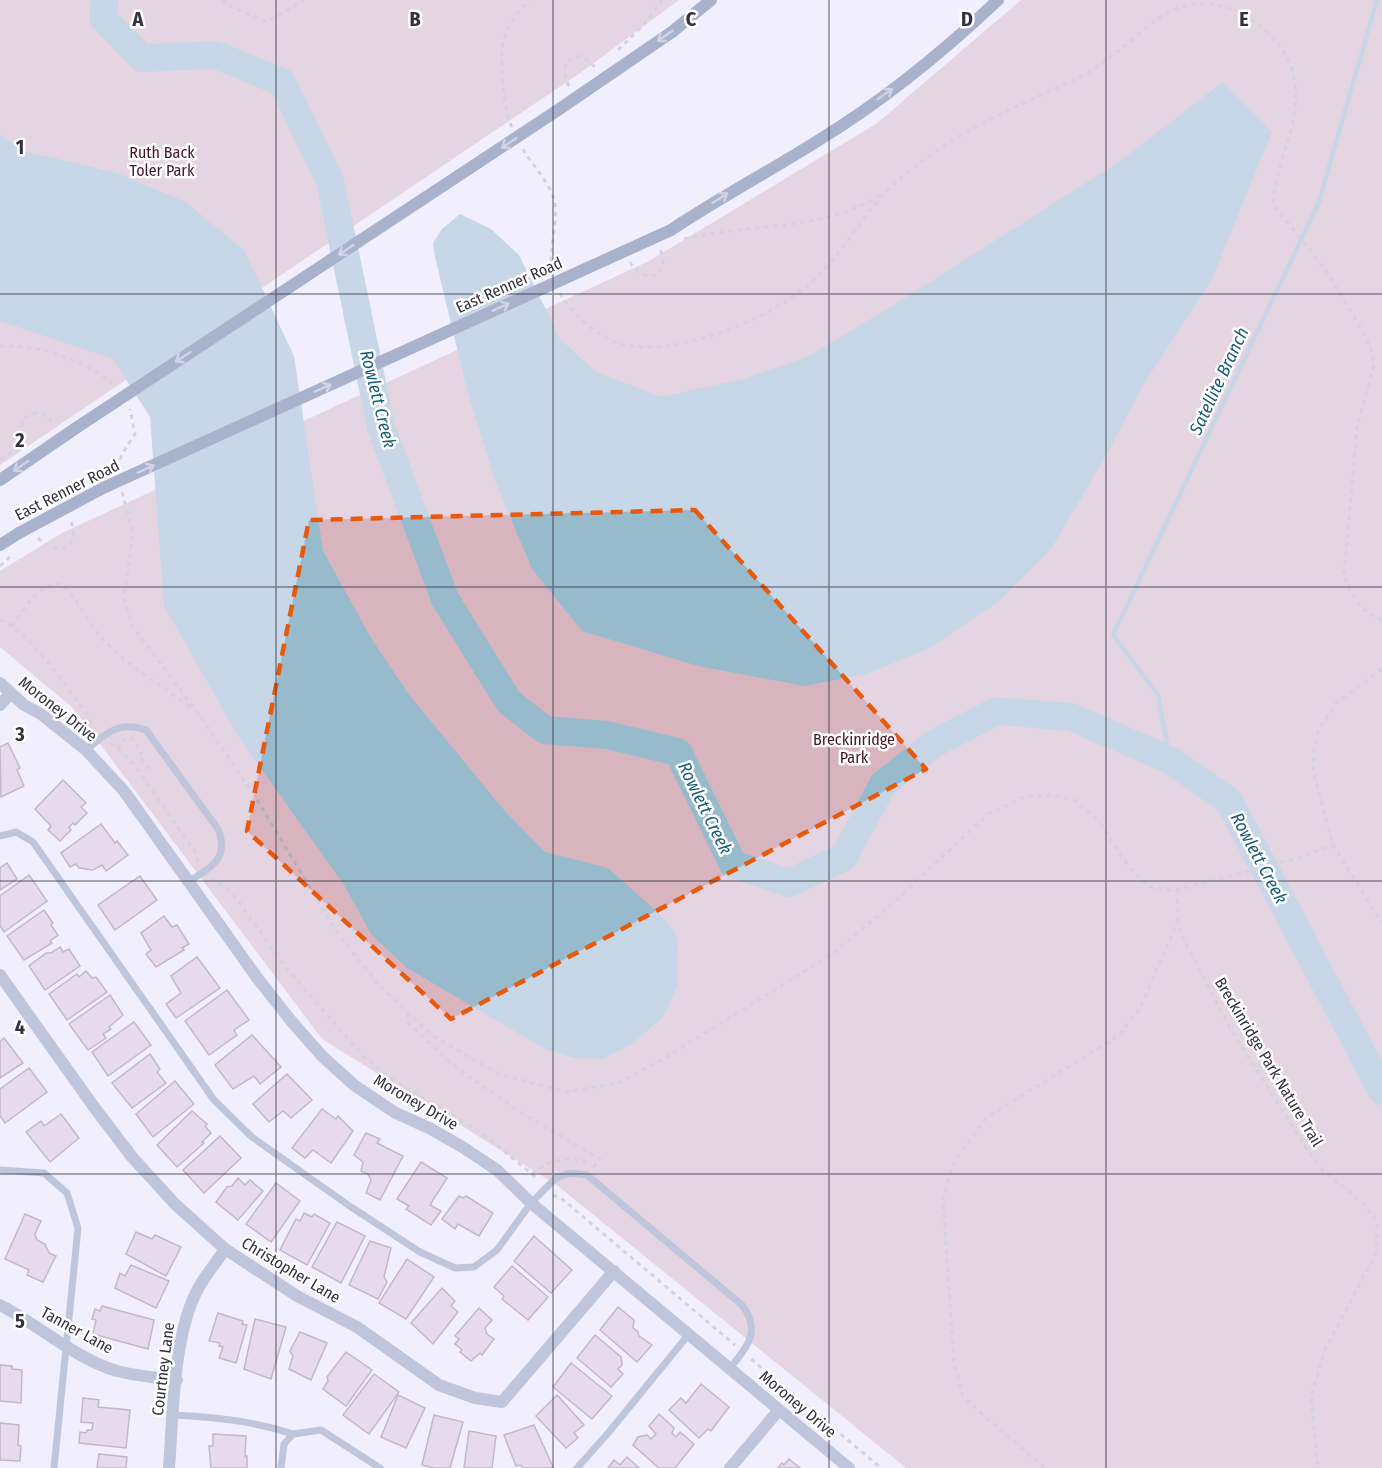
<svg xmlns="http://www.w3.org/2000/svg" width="1382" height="1468" font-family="'Fira Sans Condensed',sans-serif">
	<rect width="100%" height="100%" fill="#f1eefd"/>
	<g fill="#d8b4bf">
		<polygon points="0,0 679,0 580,73 0,465"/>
		<polygon points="1021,0 1382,0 1382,1468 906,1468 558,1186 322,1039 73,708 0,647 0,571 62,533 649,261 876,124"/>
	</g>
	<g fill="#97bbcc">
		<polygon points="1223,82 1272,132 1212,279 1142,387 1106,456 1051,549 998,602 930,648 867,674 804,686 698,666 582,631 532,569 496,483 468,394 435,257 433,243 442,229 460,214 491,229 519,255 561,340 595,371 661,397 742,379 807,357 892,306 1117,163"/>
		<polygon points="0,134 24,151 117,173 186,202 244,250 294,356 323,551 371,638 410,696 504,810 545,852 608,868 665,919 678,938 677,987 663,1017 632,1044 603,1059 574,1058 545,1049 407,968 371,934 344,885 238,736 164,606 150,417 113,359 0,321"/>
	</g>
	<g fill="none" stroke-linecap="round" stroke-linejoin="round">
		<polyline stroke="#97bbcc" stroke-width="4.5" points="1170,760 1158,695 1113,635 1319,202 1377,0"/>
		<polyline stroke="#97bbcc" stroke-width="28" points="105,0 103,18 142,58 216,55 282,82 330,181 381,427 445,599 509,702 545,730 607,735 678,752 733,864 789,883 844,857 883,784 935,743 997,711 1071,717 1170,760 1229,801 1382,1091"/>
	</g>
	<g fill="#dbc1db" stroke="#8d738d" stroke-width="1.5">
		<polygon points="8,743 20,768 17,770 24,786 1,797 0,747"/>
		<polygon points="63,780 86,803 81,807 87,813 75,825 73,823 69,827 71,830 60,841 48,830 51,826 35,809"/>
		<polygon points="101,824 115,843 117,841 128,855 106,871 102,865 93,870 79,868 76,864 70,867 61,853"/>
		<polygon points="7,863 17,879 0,890 0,868"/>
		<polygon points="29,875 47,901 4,932 0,926 0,896"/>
		<polygon points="140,876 157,900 115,930 98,905"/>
		<polygon points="44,910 53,923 51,925 58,935 50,941 52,943 24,960 7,936"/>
		<polygon points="164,916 172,927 177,925 189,944 182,948 184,950 156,967 146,954 151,950 141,933"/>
		<polygon points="60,947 63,952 69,949 80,966 45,990 29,966 46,953 51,953"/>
		<polygon points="197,957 220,988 176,1018 166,1004 181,993 171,976"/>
		<polygon points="86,971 92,978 96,977 107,992 67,1020 49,994 77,974 79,977"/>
		<polygon points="227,990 249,1020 234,1030 237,1035 209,1055 185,1021"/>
		<polygon points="110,995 123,1015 109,1027 111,1029 103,1034 106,1038 88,1050 69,1024"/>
		<polygon points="134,1022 151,1045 108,1076 92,1052"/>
		<polygon points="252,1035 281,1067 260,1084 254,1076 233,1089 215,1065"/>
		<polygon points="4,1038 23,1063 0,1078 0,1042"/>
		<polygon points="150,1054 160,1069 157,1072 166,1083 132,1108 112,1083"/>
		<polygon points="29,1068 47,1092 5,1123 0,1116 0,1089"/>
		<polygon points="287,1074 312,1100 291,1118 283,1111 269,1122 253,1104"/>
		<polygon points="175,1081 194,1104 153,1137 136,1114"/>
		<polygon points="322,1109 336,1119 338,1116 353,1131 331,1163 313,1150 305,1158 292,1148"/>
		<polygon points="192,1111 207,1124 205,1126 211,1133 202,1142 204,1143 177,1167 157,1145"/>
		<polygon points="61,1114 79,1138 50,1162 26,1132 41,1121 44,1126"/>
		<polygon points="366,1133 380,1139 377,1143 403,1156 380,1200 366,1193 371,1180 368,1174 361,1171 363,1162 354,1155"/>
		<polygon points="220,1136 241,1158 204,1193 183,1170"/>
		<polygon points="421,1162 447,1178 430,1205 441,1211 431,1225 406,1209 409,1206 397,1199"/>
		<polygon points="238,1178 245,1185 250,1180 263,1191 238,1220 216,1202 227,1187 232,1186"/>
		<polygon points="276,1183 300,1201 271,1242 246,1224"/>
		<polygon points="459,1196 463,1198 466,1196 493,1213 479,1236 458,1224 455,1229 442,1219"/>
		<polygon points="304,1213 312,1217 314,1214 330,1223 307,1265 280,1250 296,1219 300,1221"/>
		<polygon points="25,1214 41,1221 35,1234 37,1240 45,1244 49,1253 56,1256 43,1282 27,1275 29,1270 5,1259"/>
		<polygon points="337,1222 365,1236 341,1283 312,1267"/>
		<polygon points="136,1232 152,1239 155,1235 181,1247 166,1276 126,1254"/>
		<polygon points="534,1236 572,1270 551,1293 514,1261"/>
		<polygon points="370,1241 391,1248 384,1277 387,1282 378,1299 349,1285"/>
		<polygon points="407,1259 434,1277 406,1319 379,1303"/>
		<polygon points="131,1265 169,1281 156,1308 115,1288 120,1273 125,1276"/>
		<polygon points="512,1266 548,1297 528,1320 502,1299 504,1296 494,1287"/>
		<polygon points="442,1288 455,1301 451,1306 458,1312 433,1344 411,1323"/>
		<polygon points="102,1306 154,1320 148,1349 93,1334 96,1320 92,1319 95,1309 100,1311"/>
		<polygon points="618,1307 634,1320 633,1328 638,1332 639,1336 652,1345 637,1362 600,1330"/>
		<polygon points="479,1308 492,1320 485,1328 487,1334 494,1339 482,1355 480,1353 471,1361 460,1352 462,1350 455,1344 459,1339 455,1336"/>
		<polygon points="218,1313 243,1321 242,1324 247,1325 236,1363 219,1358 223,1347 219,1346 220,1343 209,1341"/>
		<polygon points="255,1319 286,1327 271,1379 244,1369"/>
		<polygon points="300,1332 327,1343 311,1380 289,1369 293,1356 290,1351"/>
		<polygon points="595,1335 621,1357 622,1365 618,1369 623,1374 611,1387 577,1358"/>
		<polygon points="346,1352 372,1370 346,1406 323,1389 328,1381 327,1377"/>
		<polygon points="571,1363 612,1396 592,1419 553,1387"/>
		<polygon points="0,1365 12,1366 12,1369 22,1370 21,1403 0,1401"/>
		<polygon points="374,1374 399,1392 369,1434 343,1415"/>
		<polygon points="701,1384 729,1407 711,1431 708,1429 699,1438 669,1410 681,1398 686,1403"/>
		<polygon points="398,1395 425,1408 406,1448 381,1437"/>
		<polygon points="557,1395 584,1425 574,1433 578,1438 566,1448 536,1416"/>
		<polygon points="83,1398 99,1400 98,1407 130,1410 126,1448 79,1443 80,1432 86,1433 87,1430 92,1430 93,1423 81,1422"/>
		<polygon points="659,1414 674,1428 672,1433 676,1437 680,1432 694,1444 675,1468 659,1468 633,1445 638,1437 647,1435 651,1439 656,1434 649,1426"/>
		<polygon points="434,1415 463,1422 450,1468 434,1468 422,1465"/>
		<polygon points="0,1423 19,1425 18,1445 21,1446 20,1461 0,1460"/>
		<polygon points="534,1425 553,1467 549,1468 523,1468 521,1465 516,1466 504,1435"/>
		<polygon points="469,1431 496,1436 492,1468 464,1468"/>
		<polygon points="213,1434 246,1436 245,1456 247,1456 247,1468 211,1468 209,1446 213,1446"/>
		<polygon points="99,1454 127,1457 126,1468 97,1468"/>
		<polygon points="627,1457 639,1468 608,1468 614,1460 620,1465"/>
		<polygon points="789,1459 800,1468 778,1468 782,1463 784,1465"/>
	</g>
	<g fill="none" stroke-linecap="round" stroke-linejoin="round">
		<g stroke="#b2afbd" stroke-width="3" stroke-dasharray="4.5 4.5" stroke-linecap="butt">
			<polyline points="222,0 231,7 267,22 304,0"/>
			<polyline points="618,50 645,23 662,0"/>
			<path d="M569,86C561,70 563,57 583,56L596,68"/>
			<path d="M512,127C504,111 498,56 504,40C508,25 519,11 529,0"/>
			<path d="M523,149C532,165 546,178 553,196C560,212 549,250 551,270"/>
			<path d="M684,239C751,223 820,232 881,195"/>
			<path d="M630,262C644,287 672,276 660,249"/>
			<path d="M560,293C566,305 574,312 583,321C592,329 602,336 613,341C665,363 766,321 807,286C844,255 864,208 902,177C929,155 958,135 989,120C1021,103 1055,90 1087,73C1098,67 1107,59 1117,52C1141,34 1164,7 1195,4C1237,0 1283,34 1293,74C1305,121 1274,161 1273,206L1295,231L1328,274L1359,325L1371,348L1374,365L1357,427L1344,575C1351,597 1361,611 1382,620"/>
			<path d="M0,346C13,346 30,347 43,350C60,354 105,372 114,386"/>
			<path d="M26,444C11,420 37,399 54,425"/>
			<polyline points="0,459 22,447"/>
			<polyline points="117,468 122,454 135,434 130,409"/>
			<polyline points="122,492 133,533 124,599 133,627 200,716 256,798 336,931 379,985 433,1036 499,1074 566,1092 618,1083 663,1059 831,955 891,905 988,814 1024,797 1051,795 1077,801 1100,823 1128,866 1148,886 1173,891 1301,857 1333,845"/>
			<path d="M38,538C56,557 81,549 71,521"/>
			<polyline points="0,566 12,555"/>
			<path d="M0,620C25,627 70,690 85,712C89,717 91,723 95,728"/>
			<path d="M12,626C24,610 38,582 61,584C77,597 86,620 100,636C127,666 162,686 194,710"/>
			<polyline points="1382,669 1336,703 1319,729 1314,748 1313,770 1333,845 1382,923"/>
			<polyline points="131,737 142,753 139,755 148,768 152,766"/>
			<polyline points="111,743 134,764 195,852 198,862"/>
			<polyline points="117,748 126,739"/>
			<polyline points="211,879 227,889 239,902 286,968 364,1057 394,1081 482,1133 538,1179"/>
			<polyline points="1177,890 1178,921"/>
			<polyline points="407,1013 409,1024 454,1066 520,1112 600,1159 594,1166 592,1165"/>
			<path d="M532,1174C547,1161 567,1155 586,1162"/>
			<polyline points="553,1195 561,1198 735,1345"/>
			<polyline points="751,1359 881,1468"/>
			<polyline points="1044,1468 963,1397 954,1363 943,1198 955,1160 986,1118 1118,1036 1140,1008 1178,921 1184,940 1230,1028 1305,1146 1319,1167 1365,1205 1377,1223 1376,1253 1324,1352 1311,1397 1318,1468"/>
		</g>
		<g stroke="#8495b2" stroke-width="7">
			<path d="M86,750C106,734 118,720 146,730L218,829C230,858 211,868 189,881"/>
			<path d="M0,836L16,832L33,842L214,1100L252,1137L351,1207L420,1252L455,1268L474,1267L497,1250L531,1203L556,1178L570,1173L587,1175L742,1305C762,1331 747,1347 730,1368"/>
			<polyline points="0,1170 44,1173 67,1193 78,1228 54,1468"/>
			<path d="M174,1415C215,1417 253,1421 293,1434"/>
			<polyline points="281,1468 284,1444 293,1434 321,1430 380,1468"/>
			<polyline points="577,1468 609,1432 689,1334"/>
		</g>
		<g stroke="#8495b2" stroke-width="12">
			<polyline points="0,683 24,705 41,714 86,750 124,791 258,979 292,1022 322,1056 354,1085 394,1112 431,1129 464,1148 497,1170 531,1203 849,1468"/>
			<polyline points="0,705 11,693"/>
			<polyline points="0,975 94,1107 132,1157 175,1204 225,1249 297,1296 357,1327 439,1385 475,1398 502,1402 614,1271"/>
			<path d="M0,1305C39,1325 74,1358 117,1371C137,1376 157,1378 177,1380"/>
			<path d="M169,1468C173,1416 173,1332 199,1287C206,1274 217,1262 225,1249"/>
			<polyline points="730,1468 779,1410"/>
		</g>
		<g stroke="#516992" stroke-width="12">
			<polyline points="558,110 672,32 711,0"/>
			<path d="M671,230C719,198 770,171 819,140C883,101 943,52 998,0"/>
			<polyline points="0,480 76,428"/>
			<polyline points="0,545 19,533"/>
		</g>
		<g stroke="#516992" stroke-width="12">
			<polyline points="76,428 558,110"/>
			<polyline points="19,533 103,488 671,230"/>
		</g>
	</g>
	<defs><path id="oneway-shaft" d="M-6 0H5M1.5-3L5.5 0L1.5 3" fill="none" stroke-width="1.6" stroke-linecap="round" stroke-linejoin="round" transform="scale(1.5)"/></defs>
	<g stroke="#a8b4c8">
		<use href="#oneway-shaft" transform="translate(665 36) rotate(145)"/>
		<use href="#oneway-shaft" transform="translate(885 94) rotate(-35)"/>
		<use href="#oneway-shaft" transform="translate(509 143) rotate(147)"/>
		<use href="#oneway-shaft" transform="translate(720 198) rotate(-33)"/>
		<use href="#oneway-shaft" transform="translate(346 250) rotate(147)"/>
		<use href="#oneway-shaft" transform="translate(501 307) rotate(-24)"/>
		<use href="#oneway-shaft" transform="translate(183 357) rotate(147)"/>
		<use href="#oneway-shaft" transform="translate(323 388) rotate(-24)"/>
		<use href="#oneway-shaft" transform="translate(21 466) rotate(145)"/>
		<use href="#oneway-shaft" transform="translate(146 469) rotate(-24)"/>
	</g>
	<path d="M0 0H1382V1468H0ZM695,510L926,769L451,1019L247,831L309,520Z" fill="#f1eefd" fill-opacity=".55" fill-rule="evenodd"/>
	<path fill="none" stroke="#e8590c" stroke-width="4.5" stroke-dasharray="12 8" stroke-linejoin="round" d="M695,510L926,769L451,1019L247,831L309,520Z"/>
	<path fill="none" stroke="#34313f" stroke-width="1.5" stroke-opacity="0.55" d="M276,0V1468M553,0V1468M829,0V1468M1106,0V1468M0,294H1382M0,587H1382M0,881H1382M0,1174H1382"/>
	<g text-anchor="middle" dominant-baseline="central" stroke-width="5" stroke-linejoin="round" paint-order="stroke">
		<g font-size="16" fill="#461629" stroke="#fff">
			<text x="162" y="152">Ruth Back<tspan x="162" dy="18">Toler Park</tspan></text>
			<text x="854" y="739">Breckinridge<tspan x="854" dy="18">Park</tspan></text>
		</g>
		<g font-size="16" fill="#34313f" stroke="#fff">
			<text transform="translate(509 285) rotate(-24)">East Renner Road</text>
			<text transform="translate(67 490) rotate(-27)">East Renner Road</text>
			<text transform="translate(58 709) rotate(38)">Moroney Drive</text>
			<text transform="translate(1269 1062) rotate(59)">Breckinridge Park Nature Trail</text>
			<text transform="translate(416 1102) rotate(30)">Moroney Drive</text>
			<text transform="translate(291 1270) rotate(31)">Christopher Lane</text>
			<text transform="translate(77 1330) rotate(29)">Tanner Lane</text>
			<text transform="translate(163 1369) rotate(-83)">Courtney Lane</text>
			<text transform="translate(798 1404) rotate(40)">Moroney Drive</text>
		</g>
		<g font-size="18" font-style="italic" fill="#1a5c75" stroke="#fff">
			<text transform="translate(1219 381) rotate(-65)">Satellite Branch</text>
			<text transform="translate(378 399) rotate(76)">Rowlett Creek</text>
			<text transform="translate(705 808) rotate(64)">Rowlett Creek</text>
			<text transform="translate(1259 858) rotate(62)">Rowlett Creek</text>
		</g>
	</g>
	<g font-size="20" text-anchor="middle" font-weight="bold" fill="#34313f" stroke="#fff" stroke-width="5" stroke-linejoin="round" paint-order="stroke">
		<text x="138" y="26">A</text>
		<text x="415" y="26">B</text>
		<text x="691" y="26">C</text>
		<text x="967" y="26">D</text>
		<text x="1244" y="26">E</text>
		<text x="20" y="154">1</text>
		<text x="20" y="447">2</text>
		<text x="20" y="741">3</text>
		<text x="20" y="1034">4</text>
		<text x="20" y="1328">5</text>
	</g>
</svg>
